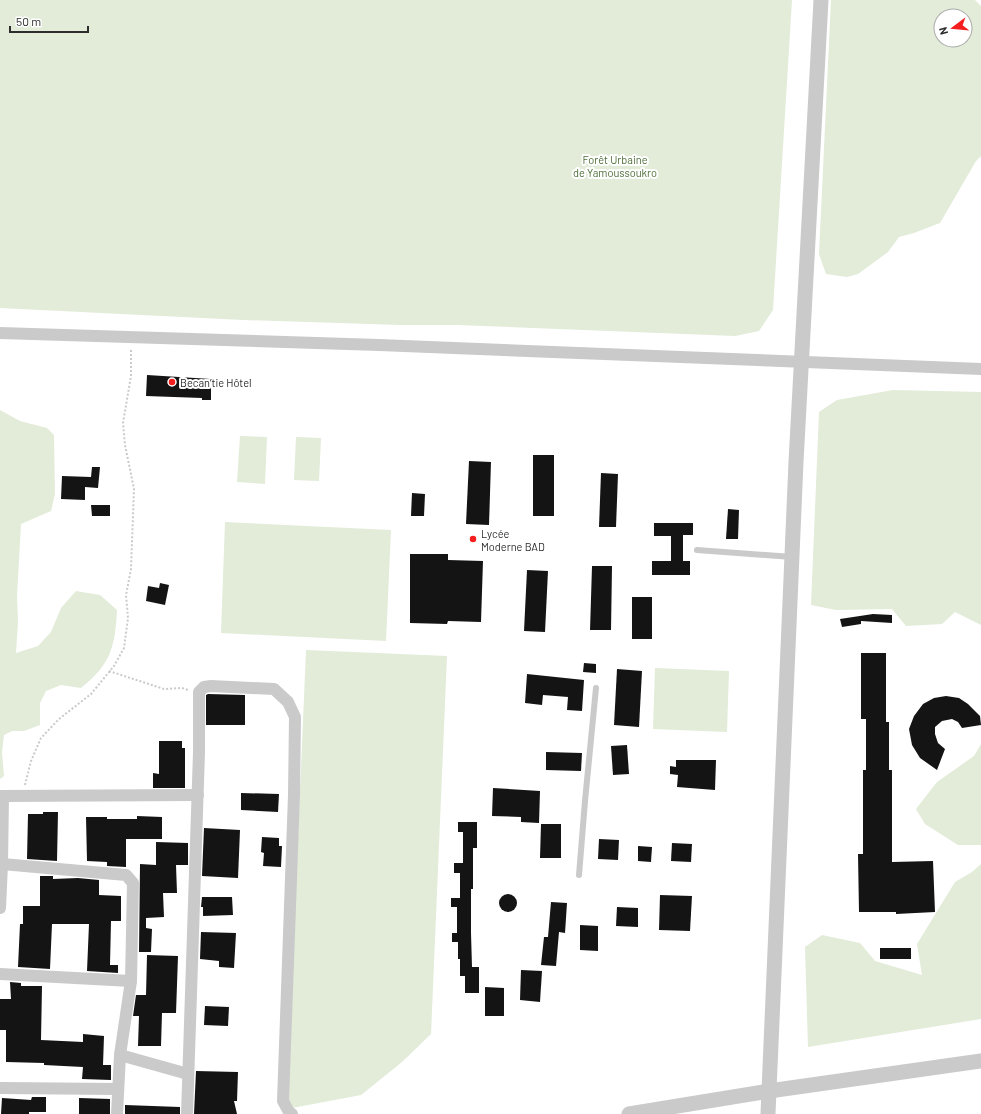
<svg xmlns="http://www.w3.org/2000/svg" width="981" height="1114" font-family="Barlow,sans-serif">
	<rect width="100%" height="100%" fill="#fff"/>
	<g fill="#e2ecd9" fill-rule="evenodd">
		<polygon points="0,0 792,0 773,310 759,331 735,336 457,325 401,325 243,320 0,308"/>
		<path d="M831,0H975L981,6V156L976,161L940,223L914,233L899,237L888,252L858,274L847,277L826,274L819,254ZM941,16H965V40H941Z"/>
		<polygon points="893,390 981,392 981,625 955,612 942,624 906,626 892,609 836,610 811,605 819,412 837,400"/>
		<path d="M0,410L20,421L47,428L54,435L55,494L51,511L21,524L17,596L18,622L16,653L38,646L51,632L61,608L76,591L100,595L117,610C115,647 111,664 81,688L61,685L46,691L40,703V725L24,731H12L4,735L2,752L4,776L0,779Z"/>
		<polygon points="240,436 267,437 265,484 237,482"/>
		<polygon points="296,437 321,438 319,481 294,480"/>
		<polygon points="225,522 391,530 386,641 221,633"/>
		<polygon points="306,650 447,656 431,1034 402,1062 361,1095 292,1108 287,1098"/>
		<polygon points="655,668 729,671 727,732 653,729"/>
		<polygon points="981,744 981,846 981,845 958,845 925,824 916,809 937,782 974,756"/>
		<polygon points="981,864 981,1019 808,1047 805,947 822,935 860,943 875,961 922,975 917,944 955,882 972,872"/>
	</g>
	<g fill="#141414">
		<polygon points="147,375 211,379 211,400 202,400 202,398 146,396"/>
		<rect x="533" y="455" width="21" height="61"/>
		<polygon points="469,461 491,462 489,525 466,524"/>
		<polygon points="92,467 100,467 98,488 85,487 85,500 61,499 62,476 91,477"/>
		<polygon points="601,473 618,474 616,527 599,527"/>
		<polygon points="412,493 425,494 424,516 411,516"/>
		<polygon points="91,505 110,505 110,516 92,516"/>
		<polygon points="728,509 739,510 738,539 726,539"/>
		<polygon points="654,523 693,523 693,535 683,535 683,561 690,561 690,575 652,575 652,561 671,561 671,536 654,536"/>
		<polygon points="410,554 448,554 448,560 483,561 481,622 448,621 447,624 410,623"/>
		<polygon points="592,566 612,566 611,630 590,630"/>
		<polygon points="527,570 548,571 545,632 524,631"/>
		<polygon points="160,583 169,585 165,605 146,601 148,586 159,588"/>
		<rect x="632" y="597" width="20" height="42"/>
		<polygon points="873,614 892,615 892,623 861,621 861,624 842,627 840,619"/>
		<polygon points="861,653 886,653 886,722 889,722 889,770 892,770 892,862 933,861 935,912 896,914 896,912 859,912 858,854 863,854 863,770 866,770 866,719 861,719"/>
		<polygon points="584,663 596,664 596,673 583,672"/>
		<polygon points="617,669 642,671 639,727 614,725"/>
		<polygon points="527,674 584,680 582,711 567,710 568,697 543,695 542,705 525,703"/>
		<polygon points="208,694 245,695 245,725 206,725 206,695"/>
		<polygon points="946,696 959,698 968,704 980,716 981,725 962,728 958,722 952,719 942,721 935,727 935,734 938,743 945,749 937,770 920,758 912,745 909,729 914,716 923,704 934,698"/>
		<polygon points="159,741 182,741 182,748 185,748 185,788 153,788 153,773 159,774"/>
		<polygon points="627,745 629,774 613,775 611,746"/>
		<polygon points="546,752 582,753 581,771 546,770"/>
		<polygon points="676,760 716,760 715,790 677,787 678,775 670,774 670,766 676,767"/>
		<polygon points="493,788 540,791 539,823 521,822 521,817 492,816"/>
		<polygon points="241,793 279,794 278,812 241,810"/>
		<polygon points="43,812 58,812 57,861 27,859 28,814 43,814"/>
		<polygon points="137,816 162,817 162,839 126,839 126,867 107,866 107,862 87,861 86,817 107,817 107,819 137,819"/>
		<polygon points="458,822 477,822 477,848 473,848 473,889 471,889 471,933 472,967 479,967 479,993 465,993 465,976 460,976 460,959 458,959 458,942 452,942 452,933 457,933 457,907 451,907 451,898 460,898 460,873 454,873 454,863 463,863 463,832 458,832"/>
		<polygon points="541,824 561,824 561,858 540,858"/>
		<polygon points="204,828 240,830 238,878 202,876"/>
		<polygon points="262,837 279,838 279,846 282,846 281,867 263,866 264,853 261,852"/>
		<polygon points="599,839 619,840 618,860 598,859"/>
		<polygon points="156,842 188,843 188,865 176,865 177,893 163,893 164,917 146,918 146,928 152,929 151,952 139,952 140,864 156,865"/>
		<polygon points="672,843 692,844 691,862 671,861"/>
		<polygon points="638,846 652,847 651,862 638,861"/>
		<polygon points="40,876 53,876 53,879 78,878 99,880 99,895 121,896 121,921 111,921 110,965 118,965 118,973 87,971 89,924 52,924 50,969 18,967 20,924 23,924 23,906 40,906"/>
		<circle cx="508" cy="903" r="9"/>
		<polygon points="660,895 692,896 690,931 659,930"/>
		<polygon points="202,897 232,897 233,915 203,916 203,907 201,907"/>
		<polygon points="551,902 567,903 565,933 559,932 556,966 541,965 544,937 548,937"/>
		<polygon points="617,907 638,908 638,927 616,926"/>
		<polygon points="580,925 598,926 598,951 580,950"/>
		<polygon points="201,932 236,933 234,968 219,967 219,961 200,959"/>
		<rect x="880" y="948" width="31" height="11"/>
		<polygon points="147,955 178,956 176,1013 162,1013 161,1046 138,1046 139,1016 133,1016 136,995 146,995"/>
		<polygon points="521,970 542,971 540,1002 520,1000"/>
		<polygon points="10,982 21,983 21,986 42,986 41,1040 83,1042 83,1034 104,1036 103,1065 111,1065 111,1080 82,1079 83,1067 44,1065 44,1063 6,1062 6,1030 0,1030 0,999 11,999"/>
		<polygon points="485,987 504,988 504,1016 485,1016"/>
		<polygon points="205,1006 229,1007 228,1026 204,1025"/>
		<polygon points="196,1071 238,1072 237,1101 234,1101 237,1114 194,1114"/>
		<polygon points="32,1097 46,1097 46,1112 29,1112 29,1114 1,1114 2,1098 31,1100"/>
		<polygon points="79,1098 110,1099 110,1114 79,1114"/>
		<polygon points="125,1105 180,1107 180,1114 125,1114"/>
	</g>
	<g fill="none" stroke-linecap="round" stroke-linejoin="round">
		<g stroke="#cacaca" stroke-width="2" stroke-dasharray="2 2" stroke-linecap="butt">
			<polyline points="109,671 164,689 182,688 188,690"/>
			<polyline points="25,785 31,761 41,738 59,719 91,694 114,666 124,648 128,618 126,595 131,569 134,489 125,445 123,423 131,376 131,348"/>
		</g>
		<g stroke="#cacaca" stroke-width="6">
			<polyline points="697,550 792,557"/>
			<polyline points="579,875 585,801 596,688"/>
		</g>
		<g stroke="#cacaca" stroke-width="12">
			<polyline points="0,333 379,345 981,369"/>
			<polyline points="0,796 198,795"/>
			<polyline points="2,864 126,875 133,883 131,981 120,1055 117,1114"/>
			<polyline points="0,908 2,864 3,797"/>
			<polyline points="0,974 131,981"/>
			<polyline points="120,1055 188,1074"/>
			<polyline points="0,1088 118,1089"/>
			<polyline points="187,1114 199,752 199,692 204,687 211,686 274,689 288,702 295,717 294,795 283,1101 289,1112 292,1114"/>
		</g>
		<g stroke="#cacaca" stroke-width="15">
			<polyline points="629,1114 769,1091 981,1061"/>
			<polyline points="768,1114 796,462 821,0"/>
		</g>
	</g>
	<g fill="#f51e1e" stroke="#fff" stroke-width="1.5">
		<circle cx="172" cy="382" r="4"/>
		<circle cx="473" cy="539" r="4"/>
	</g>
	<g text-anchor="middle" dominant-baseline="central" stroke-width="4" stroke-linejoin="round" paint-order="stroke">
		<g font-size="11" fill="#4c6c37" stroke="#fff">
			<text x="615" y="159">Forêt Urbaine<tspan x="615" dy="13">de Yamoussoukro</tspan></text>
		</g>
		<g font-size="11" fill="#2d2d2d" stroke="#fff" text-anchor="start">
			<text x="180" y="382">Becan’tie Hôtel</text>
			<text x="481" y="533">Lycée<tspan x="481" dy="13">Moderne BAD</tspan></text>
		</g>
	</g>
	<g transform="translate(953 28) rotate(254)"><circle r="19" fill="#ffffff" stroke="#ababab"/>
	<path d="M0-3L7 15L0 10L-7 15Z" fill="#f51e1e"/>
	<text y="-6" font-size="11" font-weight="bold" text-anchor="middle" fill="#2d2d2d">N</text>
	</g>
	<path d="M10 26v6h78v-6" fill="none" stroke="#2d2d2d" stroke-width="2"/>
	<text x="16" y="26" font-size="12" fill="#2d2d2d" stroke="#ffffff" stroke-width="3" paint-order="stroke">50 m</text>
</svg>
